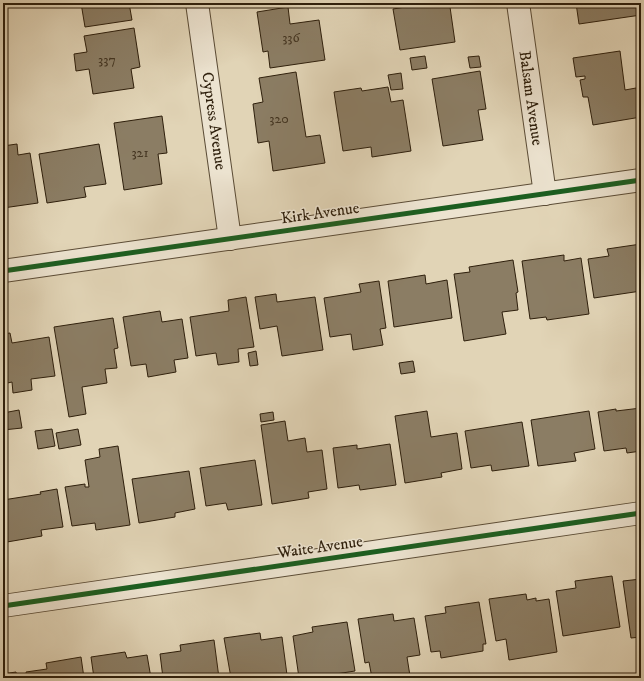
<svg xmlns="http://www.w3.org/2000/svg" width="644" height="681" font-family="'IM FELL DW Pica',serif">
	<rect width="100%" height="100%" fill="#e1d4b6"/>
	<filter id="stains"><feTurbulence type="fractalNoise" baseFrequency=".005" numOctaves="4"/><feColorMatrix values="0 0 0 0 .2 0 0 0 0 .09 0 0 0 0 .02 0 0 0 .5 -.17"/></filter>
	<radialGradient id="worn" r=".72"><stop offset=".6" stop-color="#630" stop-opacity="0"/><stop offset="1" stop-color="#630" stop-opacity=".3"/></radialGradient>
	<g fill="#8b7d64" stroke="#2e1f0c">
		<polygon points="81,3 129,3 132,20 85,27"/>
		<polygon points="424,3 455,3 455,6 450,7 455,42 400,50 393,9 424,4"/>
		<polygon points="576,3 641,3 641,15 579,24"/>
		<polygon points="288,7 290,24 319,20 325,60 270,68 268,51 263,52 257,12"/>
		<polygon points="134,28 140,67 131,69 134,88 93,94 89,69 76,71 74,54 87,52 84,36"/>
		<polygon points="620,51 625,90 636,88 641,117 593,125 588,97 583,97 580,80 585,79 585,76 576,77 573,58"/>
		<polygon points="425,56 427,68 412,70 410,58"/>
		<polygon points="479,56 481,67 470,68 468,57"/>
		<polygon points="480,71 486,109 478,110 483,140 443,146 432,79"/>
		<polygon points="296,72 306,137 320,135 325,163 273,171 269,141 258,143 253,104 263,102 259,78"/>
		<polygon points="401,73 403,89 391,90 388,75"/>
		<polygon points="388,87 391,102 403,100 411,151 372,157 371,147 343,151 334,92 361,88 362,91"/>
		<polygon points="162,116 167,153 158,154 162,184 124,190 114,123"/>
		<polygon points="17,144 18,155 30,153 38,203 3,208 3,146"/>
		<polygon points="99,144 106,184 84,187 86,197 47,203 39,154"/>
		<polygon points="641,244 641,291 594,298 588,259 609,256 607,249"/>
		<polygon points="564,255 564,261 581,258 589,314 547,320 546,317 530,319 522,261"/>
		<polygon points="513,260 518,292 516,293 518,310 502,312 506,334 464,341 454,274 470,272 469,267"/>
		<polygon points="425,275 426,284 447,280 452,318 394,327 388,281"/>
		<polygon points="379,281 386,328 380,329 383,345 353,350 351,334 330,337 324,298 361,292 359,284"/>
		<polygon points="276,294 277,302 315,297 323,350 282,356 277,326 260,329 255,297"/>
		<polygon points="246,297 254,347 238,349 239,362 218,365 216,353 196,356 190,317 229,311 228,300"/>
		<polygon points="160,311 162,322 182,319 188,358 174,360 176,372 148,377 146,364 131,366 123,317"/>
		<polygon points="113,318 118,348 114,349 117,368 105,369 107,383 82,387 86,414 69,417 54,327"/>
		<polygon points="10,333 12,343 49,337 55,376 31,379 32,390 13,393 12,382 3,384 3,334"/>
		<polygon points="256,351 258,365 250,366 248,353"/>
		<polygon points="413,361 415,372 401,374 399,363"/>
		<polygon points="641,408 641,451 627,453 626,448 604,451 598,412 616,409 616,411"/>
		<polygon points="19,410 22,428 3,430 3,413"/>
		<polygon points="427,411 431,437 457,433 462,469 441,473 442,477 405,483 395,416"/>
		<polygon points="589,411 595,449 574,453 576,461 538,466 531,420"/>
		<polygon points="273,412 274,420 261,422 260,414"/>
		<polygon points="285,421 288,441 305,438 307,452 322,450 327,489 308,492 309,498 272,504 261,425"/>
		<polygon points="522,422 529,466 492,471 491,465 471,468 465,431"/>
		<polygon points="52,429 55,446 38,449 35,431"/>
		<polygon points="78,429 81,445 59,449 56,433"/>
		<polygon points="390,444 396,485 360,490 359,485 338,488 333,448 357,445 357,449"/>
		<polygon points="118,446 130,525 96,530 95,523 72,526 65,487 85,484 85,487 89,487 85,460 100,457 99,449"/>
		<polygon points="255,460 262,505 228,510 226,503 206,506 200,468"/>
		<polygon points="189,471 195,509 175,513 175,517 139,523 132,479"/>
		<polygon points="57,489 63,527 41,530 42,536 7,542 3,514 3,500 41,494 40,492"/>
		<polygon points="612,576 620,627 563,636 556,591 576,588 575,581"/>
		<polygon points="641,579 641,637 631,638 623,581"/>
		<polygon points="526,594 527,600 536,598 536,601 549,599 557,652 509,660 506,639 496,641 489,599"/>
		<polygon points="479,602 486,644 483,644 483,651 441,658 440,651 431,652 425,616 446,613 445,607"/>
		<polygon points="393,614 394,621 414,618 420,655 407,657 410,676 396,678 372,678 369,662 365,663 358,619"/>
		<polygon points="347,622 355,671 323,676 323,678 299,678 293,636 313,632 312,627"/>
		<polygon points="260,633 261,640 282,637 287,675 271,677 271,674 245,678 231,678 224,638"/>
		<polygon points="214,640 219,678 163,678 160,654 181,651 180,645"/>
		<polygon points="125,652 127,658 147,655 151,678 94,678 91,657"/>
		<polygon points="81,657 84,678 27,678 26,672 47,669 46,663"/>
		<polygon points="16,672 17,678 3,678 3,674"/>
	</g>
	<g fill="none" stroke-linecap="round" stroke-linejoin="round">
		<defs>
			<g id="street">
				<polyline points="197,3 230,239"/>
				<polyline points="518,3 545,194"/>
				<polyline points="3,271 641,180"/>
				<polyline points="3,606 641,513"/>
			</g>
		</defs>
		<use href="#street" stroke="#5b4c36" stroke-width="24"/>
		<use href="#street" stroke="#ece3d0" stroke-width="22"/>
		<defs>
			<g id="cycleway">
				<polyline points="3,271 641,180"/>
				<polyline points="3,606 641,513"/>
			</g>
		</defs>
		<use href="#cycleway" stroke="#ece3d0" stroke-width="8"/>
		<use href="#cycleway" stroke="#1b5e20" stroke-width="5"/>
	</g>
	<g text-anchor="middle" dominant-baseline="central" stroke-width="3" stroke-linejoin="round" paint-order="stroke">
		<g font-size="14" fill="#453622">
			<text x="291" y="38">336</text>
			<text x="107" y="60">337</text>
			<text x="279" y="119">320</text>
			<text x="140" y="153">321</text>
		</g>
		<g font-size="16" fill="#2e1f0c" stroke="#ece3d0">
			<text transform="translate(531 98) rotate(82)">Balsam Avenue</text>
			<text transform="translate(214 121) rotate(82)">Cypress Avenue</text>
			<text transform="translate(320 213) rotate(-8)">Kirk Avenue</text>
			<text transform="translate(320 547) rotate(-8)">Waite Avenue</text>
		</g>
	</g>
	<rect width="644" height="681" fill="none" stroke="#e1d4b6" stroke-width="16"/>
	<rect x="4" y="4" width="636" height="673" fill="none" stroke="#2e1f0c" stroke-width="2"/>
	<rect x="8" y="8" width="628" height="665" fill="none" stroke="#2e1f0c"/>
	<rect width="100%" height="100%" filter="url(#stains)"/>
	<rect width="100%" height="100%" fill="url(#worn)"/>
</svg>
